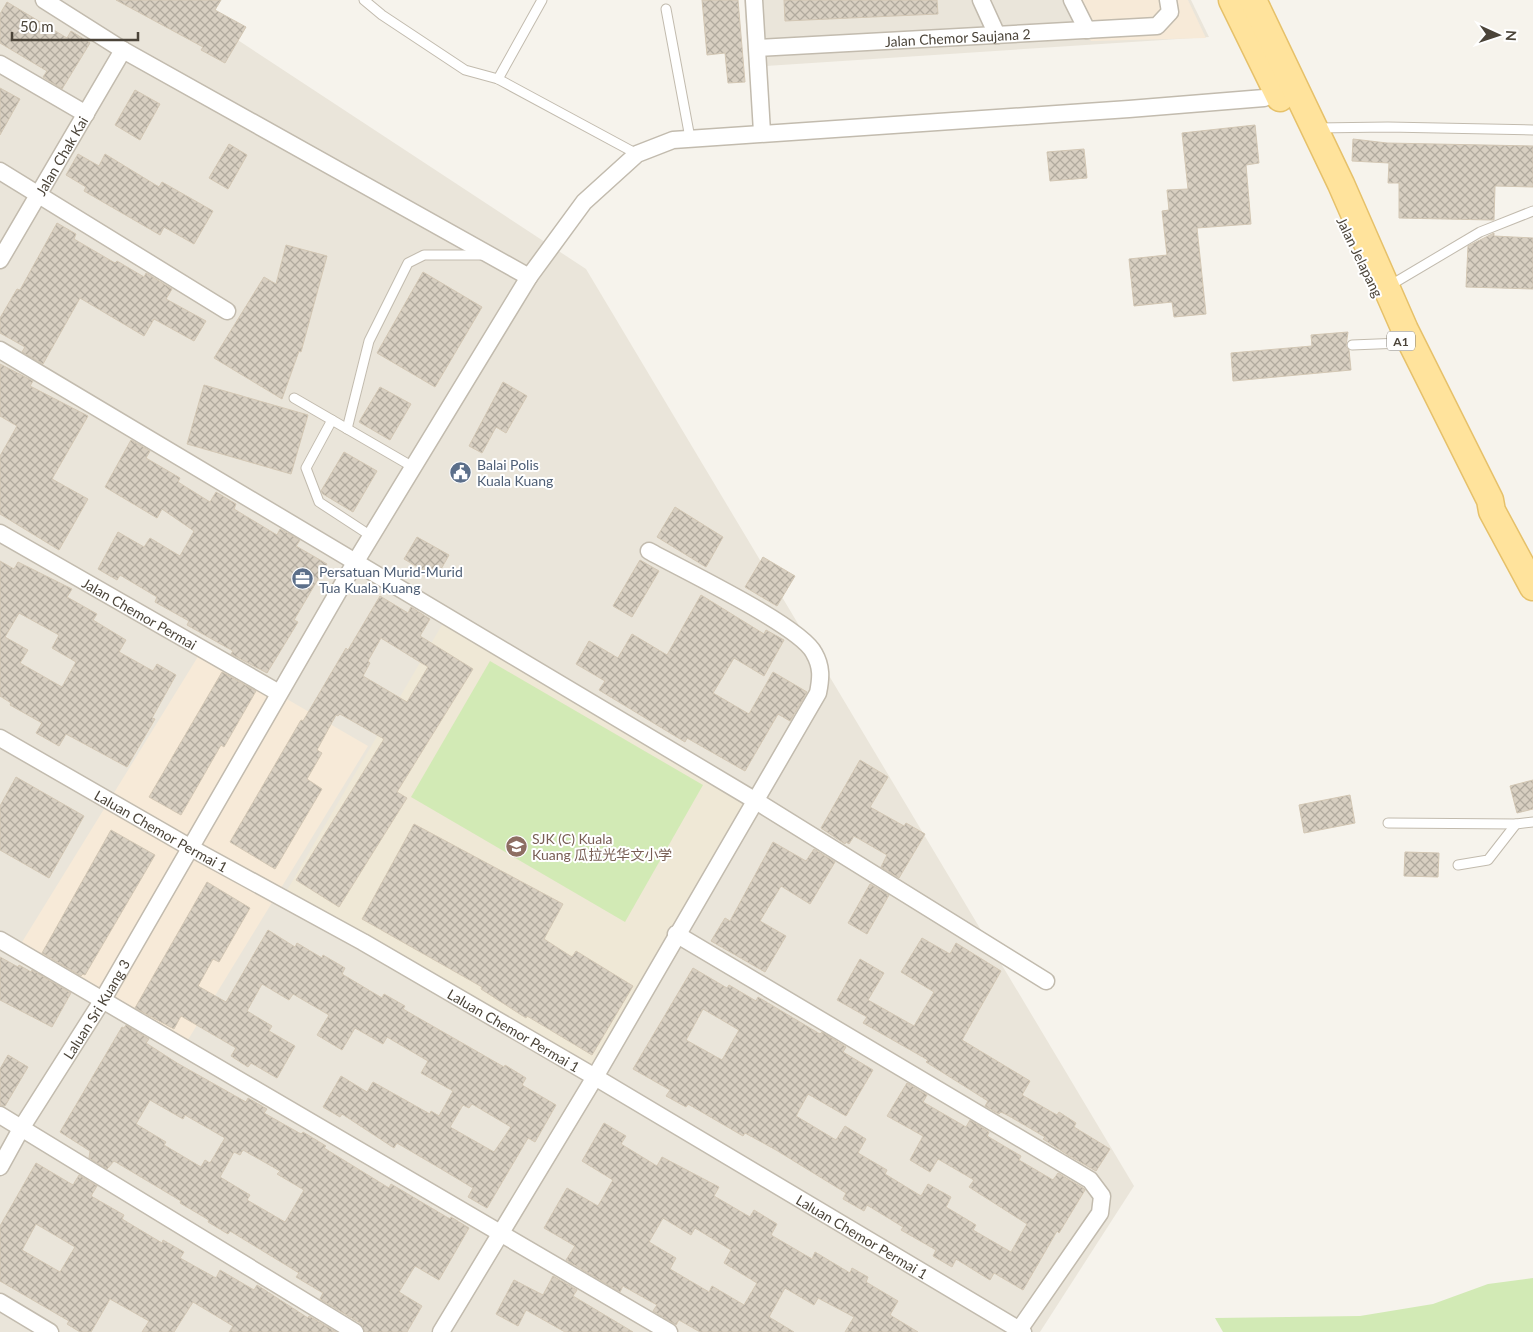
<svg xmlns="http://www.w3.org/2000/svg" width="1533" height="1332" font-family="Lato,'Noto Sans SC',sans-serif">
	<defs>
		<pattern id="building-cross-hatch" width="8" height="8" patternUnits="userSpaceOnUse" patternTransform="scale(1.25)"><rect width="8" height="8" fill="#d8cfc1"/><path d="M0 0l8 8M0 8l8-8" fill="none" stroke="#b1aa9e"/></pattern>
	</defs>
	<rect width="100%" height="100%" fill="#f6f3ec"/>
	<g fill="#eae5da">
		<polygon points="0,0 177,0 586,269 1134,1186 1040,1332 0,1332"/>
		<polygon points="744,0 1191,0 1209,37 749,67"/>
	</g>
	<g fill="#f7ead8">
		<polygon points="1070,0 1188,0 1206,38 1091,41"/>
		<polygon points="202,650 368,746 186,1043 19,947"/>
	</g>
	<polygon fill="#efe8d6" points="446,618 746,801 589,1070 286,892"/>
	<g fill="#d2eab5">
		<polygon points="490,661 703,785 625,922 411,797"/>
		<polygon points="1533,1278 1533,1332 1223,1332 1215,1318 1360,1316 1433,1304 1488,1284"/>
	</g>
	<g fill="url(#building-cross-hatch)" stroke="#d3c7b4" fill-rule="evenodd">
		<polygon points="116,0 221,0 215,10 246,27 225,63 201,50 203,47"/>
		<polygon points="702,0 738,0 745,82 728,83 725,53 707,55"/>
		<polygon points="784,0 937,0 938,14 785,21"/>
		<polygon points="7,2 67,38 71,31 90,43 62,89 43,77 47,71 0,43 0,14"/>
		<polygon points="0,88 20,99 0,135"/>
		<polygon points="135,90 160,104 140,140 115,125"/>
		<polygon points="1255,125 1259,163 1246,165 1251,224 1197,228 1206,314 1174,317 1172,302 1134,306 1129,259 1167,255 1162,211 1169,210 1167,190 1188,189 1182,133"/>
		<polygon points="1353,139 1387,143 1533,146 1533,187 1495,186 1494,220 1492,220 1399,218 1399,183 1388,183 1389,163 1352,161"/>
		<polygon points="229,144 247,155 228,189 209,178"/>
		<polygon points="1084,149 1087,178 1050,181 1047,152"/>
		<polygon points="78,154 99,166 105,154 159,187 162,182 213,211 194,244 164,227 160,235 84,191 86,187 66,175"/>
		<polygon points="57,223 76,234 74,239 115,263 117,261 144,277 146,273 172,289 166,299 206,321 194,341 154,319 144,336 80,298 43,364 22,352 25,347 0,333 0,318 17,289 20,290"/>
		<polygon points="1494,233 1494,236 1533,238 1533,289 1466,287 1468,246"/>
		<polygon points="286,245 327,256 301,352 299,351 282,399 214,358 264,277 276,284"/>
		<polygon points="423,272 482,307 435,387 377,353"/>
		<polygon points="1348,332 1346,346 1349,350 1351,370 1233,381 1231,353 1312,346 1311,335"/>
		<polygon points="0,364 33,381 30,386 88,416 52,479 88,499 59,550 0,514 0,456 17,426 0,416"/>
		<polygon points="503,382 527,396 506,433 496,427 482,453 469,446"/>
		<polygon points="204,385 308,415 291,474 187,444"/>
		<polygon points="380,387 411,404 390,440 359,422"/>
		<polygon points="131,440 150,451 146,458 180,478 178,482 210,502 216,492 236,504 234,509 277,535 280,529 300,540 296,546 327,564 294,620 298,622 267,673 231,654 233,651 187,625 189,621 155,602 157,597 120,575 117,580 98,569 118,532 144,547 150,538 180,556 194,531 162,509 157,518 105,487"/>
		<polygon points="344,452 377,471 353,512 323,494 321,491"/>
		<polygon points="675,507 723,537 706,567 657,537"/>
		<polygon points="417,537 449,555 436,578 404,559"/>
		<polygon points="763,557 795,576 777,606 745,587"/>
		<polygon points="640,560 659,571 632,617 613,606"/>
		<path d="M0,561L14,569L18,562L72,589L67,597L97,614L93,620L126,640L119,652L153,671L157,664L176,675L152,718L155,719L127,767L66,734L59,746L36,733L42,723L10,705L11,703L0,696ZM19,613L59,635L52,648L76,662L62,687L20,663L28,650L5,637Z"/>
		<polygon points="701,595 764,634 766,630 784,640 764,676 734,658 713,693 749,714 773,672 807,692 790,721 778,714 745,771 687,738 685,742 599,690 605,681 576,664 589,641 618,658 632,634 667,655"/>
		<path d="M380,596L408,613L411,607L430,619L420,636L473,669L397,792L407,798L339,907L296,880L384,739L340,714L338,716L336,715L317,750L322,753L307,779L322,789L275,869L230,842L301,720L303,721L346,648L348,650ZM381,638L428,667L407,702L363,676L370,663L368,661Z"/>
		<polygon points="222,672 256,691 224,747 221,745 181,815 149,797"/>
		<polygon points="860,760 888,777 870,807 904,826 906,823 925,834 899,878 881,867 887,855 854,836 849,844 846,842 845,844 821,828"/>
		<polygon points="16,777 84,816 49,878 0,850 0,806"/>
		<polygon points="1533,780 1533,809 1517,813 1510,786"/>
		<polygon points="1350,795 1355,823 1304,833 1299,805"/>
		<polygon points="414,824 563,904 544,939 572,957 576,951 633,986 592,1055 527,1016 526,1018 481,989 482,987 362,919"/>
		<polygon points="111,830 155,855 85,975 83,974 81,976 42,953"/>
		<polygon points="773,842 806,861 814,849 835,862 810,904 781,886 760,921 786,936 765,972 711,941 725,918 730,921"/>
		<polygon points="1405,852 1439,853 1438,877 1404,876"/>
		<path d="M207,882L250,908L219,962L213,959L198,986L226,1002L268,930L295,947L297,943L322,958L323,955L345,968L342,974L382,998L384,994L405,1006L403,1009L504,1067L505,1065L526,1078L522,1085L556,1105L535,1142L528,1138L487,1208L468,1197L473,1188L443,1170L397,1143L394,1148L342,1114L340,1117L323,1107L341,1076L367,1092L373,1082L430,1114L431,1111L439,1116L453,1091L421,1073L428,1061L387,1037L383,1044L355,1028L342,1050L317,1035L329,1015L293,994L289,1000L262,984L247,1011L272,1026L269,1031L295,1046L277,1078L251,1063L248,1067L231,1056L236,1048L181,1016L174,1029L135,1008ZM472,1104L511,1127L494,1152L450,1127L463,1105L469,1108Z"/>
		<polygon points="870,884 889,895 867,934 848,923"/>
		<polygon points="922,938 950,954 956,943 1001,971 962,1040 1030,1081 1022,1095 1057,1115 1059,1112 1076,1123 1074,1127 1110,1149 1096,1171 1068,1155 1043,1139 1045,1137 1009,1116 1001,1112 999,1114 985,1106 988,1101 926,1062 928,1060 863,1023 867,1017 837,1000 860,959 884,973 868,1000 914,1026 934,992 901,972"/>
		<polygon points="0,957 18,967 19,965 31,972 32,970 71,993 52,1027 0,1000"/>
		<path d="M693,968L727,988L729,985L756,1001L758,997L820,1034L822,1032L846,1047L843,1052L873,1070L846,1116L808,1094L796,1116L836,1140L845,1126L866,1139L858,1153L887,1170L885,1174L921,1196L928,1184L951,1197L946,1207L976,1225L973,1230L1011,1252L1027,1224L969,1187L974,1180L938,1159L930,1172L910,1160L923,1136L887,1116L907,1083L927,1095L923,1102L966,1127L970,1120L989,1132L987,1136L1021,1156L1019,1160L1053,1180L1058,1173L1083,1188L1085,1190L1059,1233L1057,1231L1023,1290L994,1273L990,1280L956,1259L952,1267L933,1256L936,1250L901,1230L903,1227L867,1205L864,1211L843,1199L846,1193L776,1150L745,1133L743,1136L688,1104L686,1107L666,1096L670,1090L633,1069ZM703,1009L739,1030L722,1060L686,1040Z"/>
		<path d="M126,1025L149,1039L146,1043L177,1063L246,1102L248,1098L267,1109L264,1113L301,1134L303,1132L326,1146L324,1148L389,1188L391,1184L450,1219L451,1217L469,1228L439,1280L415,1266L399,1292L422,1306L407,1332H365L360,1323L320,1299L323,1293L296,1277L299,1273L230,1231L228,1234L208,1222L209,1220L180,1203L181,1201L114,1161L107,1169L89,1158L90,1151L60,1132L122,1027L124,1028ZM150,1100L183,1119L185,1115L225,1138L210,1163L205,1160L201,1167L164,1145L166,1142L136,1124ZM243,1150L280,1171L277,1174L304,1190L285,1222L247,1200L250,1195L220,1177L234,1152L240,1155Z"/>
		<polygon points="8,1055 28,1067 5,1106 0,1105 0,1069"/>
		<path d="M604,1123L626,1136L621,1144L657,1166L662,1157L719,1187L714,1196L750,1217L754,1210L777,1224L771,1235L812,1259L815,1252L850,1273L852,1268L868,1277L866,1282L898,1301L890,1315L918,1332H845L854,1317L818,1298L814,1305L785,1288L769,1317L794,1332H700L679,1320L676,1325L653,1311L657,1305L623,1286L620,1292L566,1260L575,1246L544,1228L567,1188L598,1206L613,1180L582,1161ZM663,1218L691,1235L695,1228L731,1250L724,1263L757,1283L744,1305L712,1286L709,1292L670,1269L676,1258L649,1242Z"/>
		<path d="M36,1163L73,1185L79,1175L97,1186L91,1196L124,1215L122,1219L162,1243L163,1240L184,1252L180,1258L216,1278L220,1270L254,1290L257,1285L308,1318L309,1316L336,1332H229L233,1326L193,1302L174,1332H142L149,1321L110,1299L91,1332H80L67,1324L69,1321L0,1281V1226ZM36,1224L75,1247L60,1272L22,1250Z"/>
		<polygon points="553,1276 577,1290 573,1296 633,1332 565,1332 526,1310 518,1326 496,1314 514,1280 543,1295"/>
	</g>
	<g fill="none" stroke-linecap="round" stroke-linejoin="round">
		<defs>
			<g id="service">
				<polyline points="364,0 382,15 465,70 498,79 637,154"/>
				<polyline points="666,9 690,138"/>
				<polyline points="498,79 542,0"/>
				<polyline points="1317,128 1388,127 1533,130"/>
				<polyline points="1389,286 1480,232 1533,211"/>
				<polyline points="1352,345 1401,343"/>
				<polyline points="294,398 413,467"/>
				<polyline points="332,420 306,468 319,502 371,536"/>
				<polyline points="347,429 369,341 408,263 424,255 483,255"/>
				<polyline points="1388,823 1516,824 1533,822"/>
				<polyline points="1458,865 1488,860 1516,824"/>
			</g>
			<g id="minor">
				<polyline points="44,0 123,50 529,277"/>
				<polyline points="754,0 762,132"/>
				<polyline points="981,0 997,35"/>
				<polyline points="1072,0 1087,30"/>
				<path id="s1" d="M758,48L1157,26L1170,12L1168,0"/>
				<polyline points="0,64 86,114"/>
				<polyline points="0,171 227,311"/>
				<path id="s2" d="M0,260L123,50"/>
				<polyline points="0,350 756,801 1046,981"/>
				<path id="s3" d="M0,533L279,693"/>
				<path id="s4" d="M0,738L191,848L363,942L595,1077L1023,1332"/>
				<polyline points="676,934 1090,1180 1102,1196 1100,1213 1019,1330"/>
				<polyline points="0,940 669,1332"/>
				<polyline points="0,1115 355,1332"/>
				<path id="s5" d="M0,1167L22,1127L102,1001L356,561L529,277L584,202L637,154L673,140L1129,109L1264,98L1283,87"/>
				<polyline points="0,1302 50,1332"/>
				<path d="M441,1332L595,1077L818,693C821,678 822,667 814,653C801,626 681,569 649,551"/>
			</g>
			<g id="primary">
				<polyline points="1232,0 1280,98"/>
				<polyline points="1253,0 1341,184 1405,330 1490,500 1492,511 1533,587"/>
			</g>
		</defs>
		<use href="#service" stroke="#c2bbae" stroke-width="11"/>
		<use href="#minor" stroke="#c2bbae" stroke-width="19"/>
		<use href="#primary" stroke="#e6c16a" stroke-width="29"/>
		<use href="#service" stroke="#fff" stroke-width="9"/>
		<use href="#minor" stroke="#fff" stroke-width="16"/>
		<use href="#primary" stroke="#ffe39c" stroke-width="26"/>
	</g>
	<defs>
		<symbol id="civic-disc" viewBox="-11 -11 22 22"><circle r="9.5" fill="#5c6f8a" stroke="#fff"/><path d="M-.6-6.5H3V-4.5H.6V-3L4-1V1h2V6H-6V1h2V-1L-.6-3ZM-1.2 2.5V6h2.4V2.5Z" fill="#fff"/></symbol>
		<symbol id="office-disc" viewBox="-11 -11 22 22"><circle r="9.5" fill="#5c6f8a" stroke="#fff"/><path d="M-6-3h4V-5.5h4V-3h4V5H-6ZM-1-4.5V-3h2v-1.5ZM-6 0V1H6V0Z" fill="#fff"/></symbol>
		<symbol id="school-disc" viewBox="-11 -11 22 22"><circle r="9.5" fill="#8d6e63" stroke="#fff"/><path d="M0-5L7-2L0 1L-7-2ZM-4 1L0 2.5L4 1V4Q0 6-4 4Z" fill="#fff"/></symbol>
	</defs>
	<g fill-rule="evenodd">
		<use href="#civic-disc" x="448" y="460" width="25" height="25"/>
		<use href="#office-disc" x="290" y="566" width="25" height="25"/>
		<use href="#school-disc" x="504" y="834" width="25" height="25"/>
	</g>
	<g text-anchor="middle" dominant-baseline="central" stroke-width="4" stroke-linejoin="round" paint-order="stroke">
		<rect fill="#fff" stroke="#817c74" stroke-width="1" x="1387" y="331.5" width="28" height="19" rx="4"/>
		<g font-size="12" font-weight="bold" fill="#4b4439">
			<text x="1401" y="341">A1</text>
		</g>
		<g font-size="14" fill="#4b4439" stroke="#fff">
			<text stroke="none"><textPath href="#s1" startOffset="200">Jalan Chemor Saujana 2</textPath></text>
			<text stroke="none"><textPath href="#s2" startOffset="121">Jalan Chak Kai</textPath></text>
			<text transform="translate(1360 257) rotate(64)">Jalan Jelapang</text>
			<text stroke="none"><textPath href="#s3" startOffset="161">Jalan Chemor Permai</textPath></text>
			<text stroke="none"><textPath href="#s4" startOffset="186">Laluan Chemor Permai 1</textPath></text>
			<text stroke="none"><textPath href="#s5" startOffset="185">Laluan Sri Kuang 3</textPath></text>
			<text stroke="none"><textPath href="#s4" startOffset="591">Laluan Chemor Permai 1</textPath></text>
			<text stroke="none"><textPath href="#s4" startOffset="996">Laluan Chemor Permai 1</textPath></text>
		</g>
		<g font-size="14" fill="#4e5e75" stroke="#fff" text-anchor="start">
			<text x="477" y="464">Balai Polis<tspan x="477" dy="16">Kuala Kuang</tspan></text>
			<text x="319" y="571">Persatuan Murid-Murid<tspan x="319" dy="16">Tua Kuala Kuang</tspan></text>
		</g>
		<g font-size="14" fill="#785e54" stroke="#fff" text-anchor="start">
			<text x="532" y="838">SJK (C) Kuala<tspan x="532" dy="16">Kuang 瓜拉光华文小学</tspan></text>
		</g>
	</g>
	<g transform="translate(1498 35) rotate(93)" stroke="#ffffff" stroke-width="4" paint-order="stroke">
	<path d="M0-4L9 19L0 12L-9 19Z" fill="#4b4439"/>
	<text y="-8" font-size="14" font-weight="bold" text-anchor="middle" fill="#4b4439">N</text>
	</g>
	<path d="M12 32v8h126v-8" fill="none" stroke="#4b4439" stroke-width="2.5"/>
	<text x="20" y="32" font-size="15" fill="#4b4439" stroke="#ffffff" stroke-width="4" paint-order="stroke">50 m</text>
</svg>
